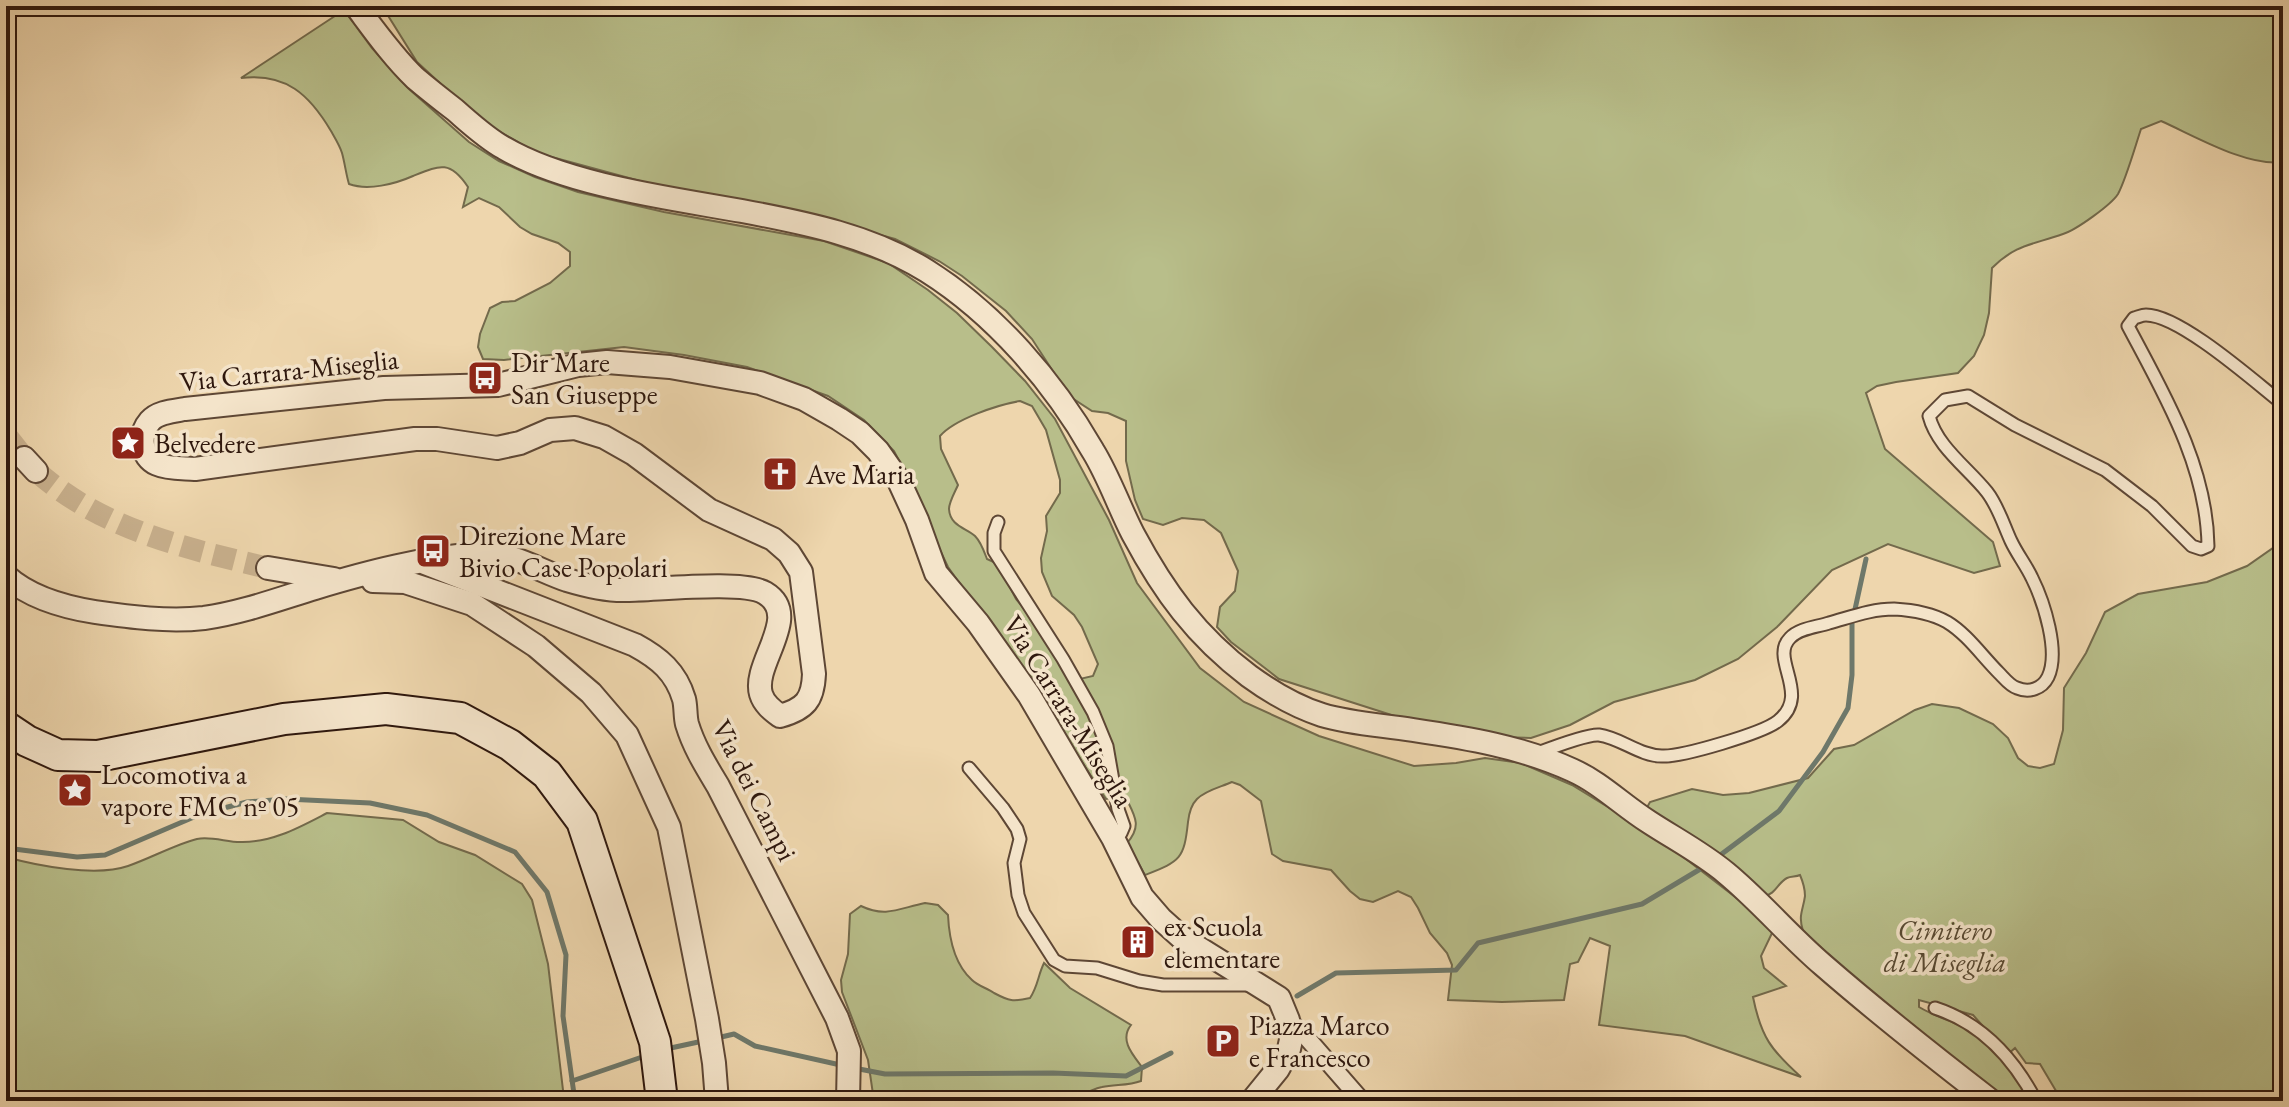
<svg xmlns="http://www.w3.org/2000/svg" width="2289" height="1107" font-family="'EB Garamond',serif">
	<rect width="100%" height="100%" fill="#eed6ad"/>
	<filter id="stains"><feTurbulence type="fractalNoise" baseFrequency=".0025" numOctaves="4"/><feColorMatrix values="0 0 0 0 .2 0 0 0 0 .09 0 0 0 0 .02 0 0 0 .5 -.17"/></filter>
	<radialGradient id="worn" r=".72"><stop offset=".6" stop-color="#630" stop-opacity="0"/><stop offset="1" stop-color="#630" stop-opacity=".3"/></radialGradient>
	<g fill="#b8be8a" stroke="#736a4c" stroke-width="2" fill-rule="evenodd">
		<path d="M382,6H2283V162C2247,167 2195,136 2161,121L2141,129C2135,147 2126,179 2118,194C2111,205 2076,230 2063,234C2032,245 2016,244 1992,268L1989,313L1984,335L1974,356L1958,373L1896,382L1877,386L1866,393L1885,449L1993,542L2000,566L1974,573L1888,544L1832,570L1777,627L1738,659L1695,680L1614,702L1570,725L1531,738L1494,737L1429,727L1279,679L1231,642L1217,627L1220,607L1235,591L1238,571L1221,533L1204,520L1182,518L1163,525L1143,519L1135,500L1126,461V421L1108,413L1092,411L1069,396L1032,339L1006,311L962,276L939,261L895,239L826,220L662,187L537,153L481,121L417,62Z"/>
		<path d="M344,10L372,48L409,89L469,142L499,161L535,177L578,192L664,212L824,241L888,263L928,290L957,313L992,347L1025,381L1055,419L1109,520L1137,583L1200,668L1244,702L1319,736L1414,766L1456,763L1485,758L1521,763L1572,785L1660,839L1765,920L1773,931L1761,956L1764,968L1786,986L1753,997C1761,1037 1771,1050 1801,1077L1685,1036L1599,1025L1610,946L1590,938L1578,962L1570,964L1564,1000L1502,1002L1448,1000L1452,965L1447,953L1430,933L1418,908L1411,897L1398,891L1373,902L1360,899L1350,891L1331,870L1283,861L1272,854L1261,801L1240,785L1232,782C1221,787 1206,790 1197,799C1191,805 1189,813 1188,822C1184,860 1180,861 1145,875L1127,843C1143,825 1134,815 1125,796L1106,799L1030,682L948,567L930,529L919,499L894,451L864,420L828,396L747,367L684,355L624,347L504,360L483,359L478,347L480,334L490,308L502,302L515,301L550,283L570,266V252L558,243L532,234L520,227L499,207L479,198L463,207L468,187C450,160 440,165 413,176C395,184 368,191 349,184C346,174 345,164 342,153C340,146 335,138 331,131C309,94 286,73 241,78ZM1020,401L1032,406L1046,430L1060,480V493L1046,516L1047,531L1041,558L1042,572L1052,596L1074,615L1082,627L1098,664L1093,676L1080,679L1035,617L1025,610L1016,599L998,564L987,559C984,551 981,542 975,536C966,528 950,526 949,509C949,502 955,492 958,485L941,449L940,436C955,419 997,405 1020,401Z"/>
		<path d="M2283,541V1101H2062L2040,1064L2026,1063L2015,1048L2008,1054L1973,1015L1919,1000V1007C1934,1016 1949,1020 1965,1028C1993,1042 2016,1074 2031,1101H2002L1887,1008L1803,931C1798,915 1803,911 1805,896C1805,889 1803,882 1800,875C1796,877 1791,876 1787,878C1777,883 1777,894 1762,897L1645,811L1650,802L1692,789L1723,795L1749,793L1808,778L1834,749L1854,745L1915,710L1932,704L1959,708L1993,724L2008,738L2018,758L2028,766L2040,768L2054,764L2063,730L2064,688L2086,653L2105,612L2138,594L2207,582L2247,566Z"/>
		<path d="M327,813L403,820L439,842L475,855L522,884L532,900L548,964L563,1090V1101H6V857C38,866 96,877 128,866C151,858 174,845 197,839C210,836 227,842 240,842C272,843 300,827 327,813Z"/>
		<path d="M925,903L938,905L948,915C949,937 954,964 972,980C978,986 987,988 994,993C1009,1001 1013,1002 1030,998C1038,986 1038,975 1044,963L1070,988L1131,1025C1119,1040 1133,1055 1142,1067L1141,1081C1128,1086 1115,1084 1102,1087C1091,1089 1081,1096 1072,1101H874L868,1060L842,992L841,980L848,954L850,914L861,906C886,918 900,908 925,903Z"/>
	</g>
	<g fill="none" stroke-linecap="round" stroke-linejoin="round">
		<g stroke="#6e786a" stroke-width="5">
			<polyline points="6,848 77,857 105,855 201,814 247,802 286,799 370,803 427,815 515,852 547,892 566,955 563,1016 575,1101"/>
			<polyline points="1715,859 1779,811 1823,752 1848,708 1852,675 1852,623 1866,559"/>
			<polyline points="1297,996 1336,973 1456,970 1478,943 1642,904 1707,865"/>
			<polyline points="717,1038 734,1034 755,1046 845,1066"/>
			<polyline points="666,1049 703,1041"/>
			<polyline points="854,1068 885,1074 1053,1073 1126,1076 1171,1053"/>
			<polyline points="572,1081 645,1056"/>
		</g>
		<g stroke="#c8b08d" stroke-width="22" stroke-dasharray="22 11" stroke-linecap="butt">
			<polyline points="6,435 24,458"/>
			<path d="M36,471C103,530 185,548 268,568"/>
		</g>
		<defs>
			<g id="service">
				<polyline points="998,522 994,533 994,551 1063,659 1093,712 1107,746 1118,809 1124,826 1121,833 1113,838"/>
				<path d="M1535,754C1548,749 1588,734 1599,735C1621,738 1640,756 1662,756C1682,757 1763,733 1778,721C1812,694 1769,659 1790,638C1799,628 1817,627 1829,623C1851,617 1871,609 1894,609C1912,610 1931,613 1947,622C1967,634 1982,656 1999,673C2004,678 2010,686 2017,688C2029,693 2042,689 2048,677C2060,652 2044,602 2032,578C2026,565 2017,554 2011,541C2004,526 1998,506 1987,492C1968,468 1937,447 1929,416L1945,400L1968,396L2015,425L2105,470L2152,506L2192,546L2201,549L2208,546C2207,466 2164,394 2128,326L2134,318C2138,317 2142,315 2146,315C2180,315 2255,382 2283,404"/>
				<polyline points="969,768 1003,808 1017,829 1020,839 1014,863 1018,895 1024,913 1054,960 1065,966 1097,968 1139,981 1163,985 1249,985"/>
				<path d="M1935,1008C1981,1023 2014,1059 2036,1101"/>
			</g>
			<polyline id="pedestrian" points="1288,1020 1307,1038 1362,1101"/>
			<g id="minor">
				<path d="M356,6C374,30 393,57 415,78C428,89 442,100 455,110C470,123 486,138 504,148C567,185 669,198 742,211C806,223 871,236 927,271C995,314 1053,381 1093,451C1109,477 1119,507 1133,534C1164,592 1196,636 1249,676C1271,692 1297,707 1322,715C1352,724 1383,725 1413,730C1467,738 1522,747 1572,770C1601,783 1622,805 1649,822C1675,839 1702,853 1726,873C1760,901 1789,936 1823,965C1877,1012 1934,1057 1991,1101"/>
				<polyline points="24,458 36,471"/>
				<path d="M425,563L635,645C659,658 676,672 684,699C686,707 685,716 687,724C694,747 706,766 718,786L837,1018L849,1051L848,1101"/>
				<polyline points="268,568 334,579"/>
				<path d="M6,576C30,598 64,607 95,612C130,617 168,622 204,618C241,613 279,599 315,588C368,572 425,557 481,554C511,552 540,571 567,580C587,586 607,591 627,590C656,590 743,580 765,593C803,616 752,663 761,694C764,704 772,710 780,716C805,709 813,700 814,674L801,572L789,553L773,539L709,510L634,454L604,437L575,428L550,430L520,443L497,448L437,439H415L195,469C183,468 168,469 157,464C141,457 138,435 150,421C158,412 173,411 185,409L384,388L498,385L578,365L607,362L670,367L760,383L804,399L839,419L860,433L878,451L899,481L917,520L936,573L978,623L1029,695L1113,838L1142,897L1161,919L1181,937L1279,998L1288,1020L1292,1035L1289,1049L1278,1069L1252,1101"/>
				<polyline points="373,581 405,582 472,604 536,646 591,693 627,735 669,827 707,1019 714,1063 717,1101"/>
			</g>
			<polyline id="secondary" points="6,727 27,741 58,755 98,756 284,719 386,709 460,718 510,745 547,774 582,821 655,1042 662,1101"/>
		</defs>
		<use href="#service" stroke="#5e4735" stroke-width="15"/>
		<use href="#pedestrian" stroke="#5e4735" stroke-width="20"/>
		<use href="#minor" stroke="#5e4735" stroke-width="26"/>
		<use href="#secondary" stroke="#2e170d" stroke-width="34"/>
		<use href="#service" stroke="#f4e4ca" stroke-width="11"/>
		<use href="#pedestrian" stroke="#f4e4ca" stroke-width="16"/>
		<use href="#minor" stroke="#f4e4ca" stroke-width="22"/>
		<use href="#secondary" stroke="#f4e4ca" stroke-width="30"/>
	</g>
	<defs>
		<symbol id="bus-square" viewBox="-11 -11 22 22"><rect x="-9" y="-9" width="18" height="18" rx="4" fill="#8f2418" stroke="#f4e4ca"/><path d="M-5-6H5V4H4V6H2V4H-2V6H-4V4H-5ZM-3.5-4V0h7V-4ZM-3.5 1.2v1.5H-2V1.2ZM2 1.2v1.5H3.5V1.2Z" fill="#fff"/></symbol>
		<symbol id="sight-square" viewBox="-11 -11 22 22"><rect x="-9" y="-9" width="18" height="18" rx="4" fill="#8f2418" stroke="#f4e4ca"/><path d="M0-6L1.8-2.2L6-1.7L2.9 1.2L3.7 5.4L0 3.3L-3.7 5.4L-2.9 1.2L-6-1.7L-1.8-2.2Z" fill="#fff"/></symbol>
		<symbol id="church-square" viewBox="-11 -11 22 22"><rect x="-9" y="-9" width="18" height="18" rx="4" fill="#8f2418" stroke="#f4e4ca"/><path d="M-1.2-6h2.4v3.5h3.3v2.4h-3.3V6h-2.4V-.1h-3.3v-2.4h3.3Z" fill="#fff"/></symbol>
		<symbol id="building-square" viewBox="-11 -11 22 22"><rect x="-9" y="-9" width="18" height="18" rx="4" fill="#8f2418" stroke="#f4e4ca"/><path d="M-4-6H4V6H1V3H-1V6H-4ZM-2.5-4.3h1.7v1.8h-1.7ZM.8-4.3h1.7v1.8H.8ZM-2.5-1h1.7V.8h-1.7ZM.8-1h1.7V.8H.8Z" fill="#fff"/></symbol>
		<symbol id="parking-square" viewBox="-11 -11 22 22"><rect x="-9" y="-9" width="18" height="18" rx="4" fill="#8f2418" stroke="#f4e4ca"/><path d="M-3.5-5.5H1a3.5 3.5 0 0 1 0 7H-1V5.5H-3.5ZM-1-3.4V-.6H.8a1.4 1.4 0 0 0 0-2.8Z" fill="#fff"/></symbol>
	</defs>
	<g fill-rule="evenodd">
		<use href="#bus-square" x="465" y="358" width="40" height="40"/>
		<use href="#sight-square" x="108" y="423" width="40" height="40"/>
		<use href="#church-square" x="760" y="454" width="40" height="40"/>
		<use href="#bus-square" x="413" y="531" width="40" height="40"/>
		<use href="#sight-square" x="55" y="770" width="40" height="40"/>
		<use href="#building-square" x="1118" y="922" width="40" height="40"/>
		<use href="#parking-square" x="1203" y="1021" width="40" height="40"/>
	</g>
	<g text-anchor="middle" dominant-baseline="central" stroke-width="7" stroke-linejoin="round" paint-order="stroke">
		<g font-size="28" fill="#2e170d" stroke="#f4e4ca" text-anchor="start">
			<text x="511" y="362">Dir Mare<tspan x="511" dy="32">San Giuseppe</tspan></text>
			<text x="154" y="443">Belvedere</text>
			<text x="806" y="474">Ave Maria</text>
			<text x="459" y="535">Direzione Mare<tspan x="459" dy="32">Bivio Case Popolari</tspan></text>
			<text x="101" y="774">Locomotiva a<tspan x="101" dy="32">vapore FMC nº 05</tspan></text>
			<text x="1164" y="926">ex Scuola<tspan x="1164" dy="32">elementare</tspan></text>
			<text x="1249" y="1025">Piazza Marco<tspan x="1249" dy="32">e Francesco</tspan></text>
		</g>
		<g font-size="28" fill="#2e170d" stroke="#f4e4ca">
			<text transform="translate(289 370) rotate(-6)">Via Carrara-Miseglia</text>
			<text transform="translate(1069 711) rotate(58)">Via Carrara-Miseglia</text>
			<text transform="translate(755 790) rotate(63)">Via dei Campi</text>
		</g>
		<g font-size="28" font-style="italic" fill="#574932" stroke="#f4e4ca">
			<text x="1945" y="930">Cimitero<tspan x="1945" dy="32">di Miseglia</tspan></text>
		</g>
	</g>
	<rect width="2289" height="1107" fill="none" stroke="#eed6ad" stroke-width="32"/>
	<rect x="8" y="8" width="2273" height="1091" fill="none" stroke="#2e170d" stroke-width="4"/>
	<rect x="16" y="16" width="2257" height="1075" fill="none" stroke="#2e170d" stroke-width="2"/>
	<rect width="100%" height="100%" filter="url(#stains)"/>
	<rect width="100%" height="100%" fill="url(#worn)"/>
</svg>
